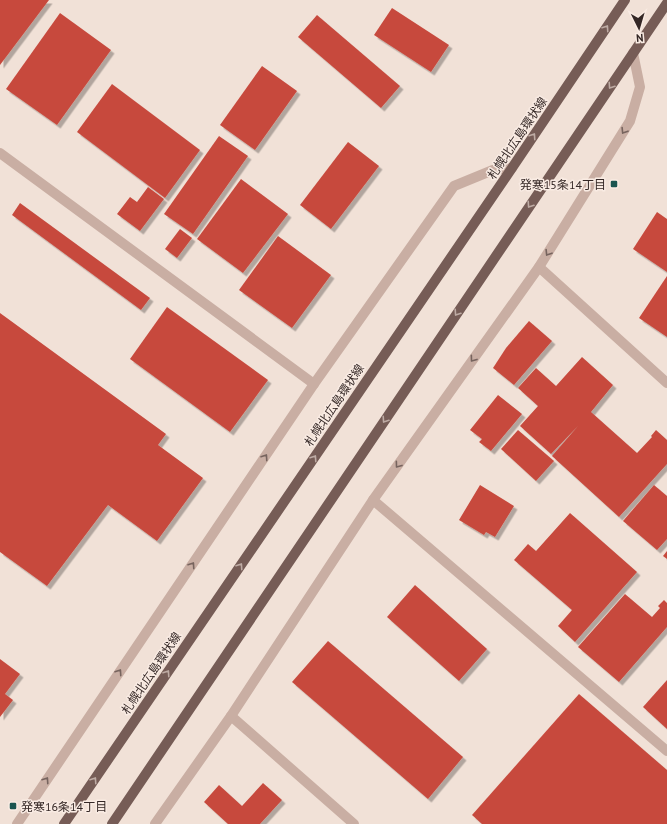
<svg xmlns="http://www.w3.org/2000/svg" width="667" height="824" font-family="'PT Sans','Noto Sans JP',sans-serif">
	<defs>
		<filter id="shadow"><feDropShadow dx="3.5" dy="3.5" stdDeviation="0" flood-color="#0004"/></filter>
	</defs>
	<rect width="100%" height="100%" fill="#f1e1d7"/>
	<g fill="#c74a3e" filter="url(#shadow)">
		<polygon points="0,0 49,0 0,65"/>
		<polygon points="392,8 449,45 431,72 374,35"/>
		<polygon points="60,13 111,50 57,125 6,89"/>
		<polygon points="317,15 400,86 381,108 298,37"/>
		<polygon points="262,66 297,91 255,150 220,125"/>
		<polygon points="112,84 200,150 165,198 77,132"/>
		<polygon points="219,136 248,156 193,234 164,214"/>
		<polygon points="348,142 379,166 331,229 300,205"/>
		<polygon points="241,179 288,214 243,273 197,239"/>
		<polygon points="148,187 164,199 140,231 117,214 130,197 137,202"/>
		<polygon points="20,203 150,298 141,310 12,215"/>
		<polygon points="657,212 667,219 667,272 633,249"/>
		<polygon points="180,229 192,238 177,258 165,249"/>
		<polygon points="278,236 331,275 292,328 239,290"/>
		<polygon points="667,276 667,337 639,318"/>
		<polygon points="167,307 268,380 230,432 130,359"/>
		<polygon points="0,313 166,434 158,445 203,478 157,541 108,505 47,586 0,552"/>
		<polygon points="529,321 552,341 514,385 493,368 506,348"/>
		<polygon points="582,357 613,385 591,412 637,453 652,437 651,436 656,430 667,440 667,464 619,517 552,456 578,426 551,454 520,426 538,406 518,388 536,368 556,386"/>
		<polygon points="498,395 522,414 491,451 479,442 482,439 470,430"/>
		<polygon points="518,430 554,461 536,481 501,449"/>
		<polygon points="480,485 514,506 495,537 486,532 484,535 459,520"/>
		<polygon points="654,485 667,496 667,539 657,550 623,521"/>
		<polygon points="570,513 637,572 575,642 558,626 572,610 514,560 528,544 536,551"/>
		<polygon points="667,551 667,559 663,556"/>
		<polygon points="415,585 487,649 459,681 387,617"/>
		<polygon points="625,594 652,617 660,608 658,606 664,600 667,603 667,627 619,682 578,647"/>
		<polygon points="328,641 463,757 428,799 292,682"/>
		<polygon points="0,659 20,674 5,694 13,700 0,717"/>
		<polygon points="667,680 667,729 643,707"/>
		<polygon points="579,694 667,770 667,824 482,824 472,815"/>
		<polygon points="263,783 282,800 260,824 228,824 204,802 219,785 242,806"/>
	</g>
	<g fill="none" stroke-linecap="round" stroke-linejoin="round">
		<g stroke="#c9aea3" stroke-width="10">
			<polyline points="0,153 314,384"/>
			<polyline points="539,267 667,383"/>
			<polyline points="373,500 667,751"/>
			<polyline points="231,716 354,824"/>
			<polyline points="17,824 314,384 454,186 493,170 512,168"/>
			<polyline points="155,824 231,716 373,500 539,267 630,121 640,87 633,53"/>
		</g>
		<g stroke="#765c56" stroke-width="10">
			<polyline points="64,824 512,168 625,0"/>
			<polyline points="112,824 667,3"/>
		</g>
	</g>
	<defs><path id="oneway-chevron" d="M-2-3.5L2.5 0L-2 3.5" fill="none" stroke-width="1.6" stroke-linecap="round" stroke-linejoin="round"/></defs>
	<g stroke="#beaba4">
		<use href="#oneway-chevron" transform="translate(606 28) rotate(-56)"/>
		<use href="#oneway-chevron" transform="translate(611 86) rotate(124)"/>
		<use href="#oneway-chevron" transform="translate(533 136) rotate(-56)"/>
		<use href="#oneway-chevron" transform="translate(530 205) rotate(124)"/>
		<use href="#oneway-chevron" transform="translate(457 313) rotate(124)"/>
		<use href="#oneway-chevron" transform="translate(385 420) rotate(124)"/>
		<use href="#oneway-chevron" transform="translate(314 458) rotate(-56)"/>
		<use href="#oneway-chevron" transform="translate(240 566) rotate(-56)"/>
		<use href="#oneway-chevron" transform="translate(167 673) rotate(-56)"/>
		<use href="#oneway-chevron" transform="translate(94 780) rotate(-56)"/>
	</g>
	<g stroke="#77645e">
		<use href="#oneway-chevron" transform="translate(624 131) rotate(122)"/>
		<use href="#oneway-chevron" transform="translate(548 253) rotate(122)"/>
		<use href="#oneway-chevron" transform="translate(473 359) rotate(126)"/>
		<use href="#oneway-chevron" transform="translate(265 457) rotate(-56)"/>
		<use href="#oneway-chevron" transform="translate(398 465) rotate(126)"/>
		<use href="#oneway-chevron" transform="translate(192 565) rotate(-56)"/>
		<use href="#oneway-chevron" transform="translate(119 672) rotate(-56)"/>
		<use href="#oneway-chevron" transform="translate(46 780) rotate(-56)"/>
	</g>
	<g fill="#1b5550" stroke="#f9ebe3" stroke-width="1.5">
		<rect x="610" y="180" width="8" height="8" rx="2"/>
		<rect x="9" y="802" width="8" height="8" rx="2"/>
	</g>
	<g text-anchor="middle" dominant-baseline="central" stroke-width="3" stroke-linejoin="round" paint-order="stroke">
		<g font-size="12" fill="#342725" stroke="#f9ebe3">
			<text transform="translate(517 138) rotate(-56)">札幌北広島環状線</text>
			<text transform="translate(334 405) rotate(-56)">札幌北広島環状線</text>
			<text transform="translate(151 673) rotate(-56)">札幌北広島環状線</text>
		</g>
		<g font-size="12" fill="#342725" stroke="#f9ebe3" text-anchor="end">
			<text x="606" y="184">発寒15条14丁目</text>
			<text x="21" y="806" text-anchor="start">発寒16条14丁目</text>
		</g>
	</g>
	<g transform="translate(639 28) rotate(175)" stroke="#f9ebe3" stroke-width="3" paint-order="stroke">
	<path d="M0-3L7 15L0 10L-7 15Z" fill="#342725"/>
	<text y="-6" font-size="11" font-weight="bold" text-anchor="middle" fill="#342725">N</text>
	</g>
</svg>
